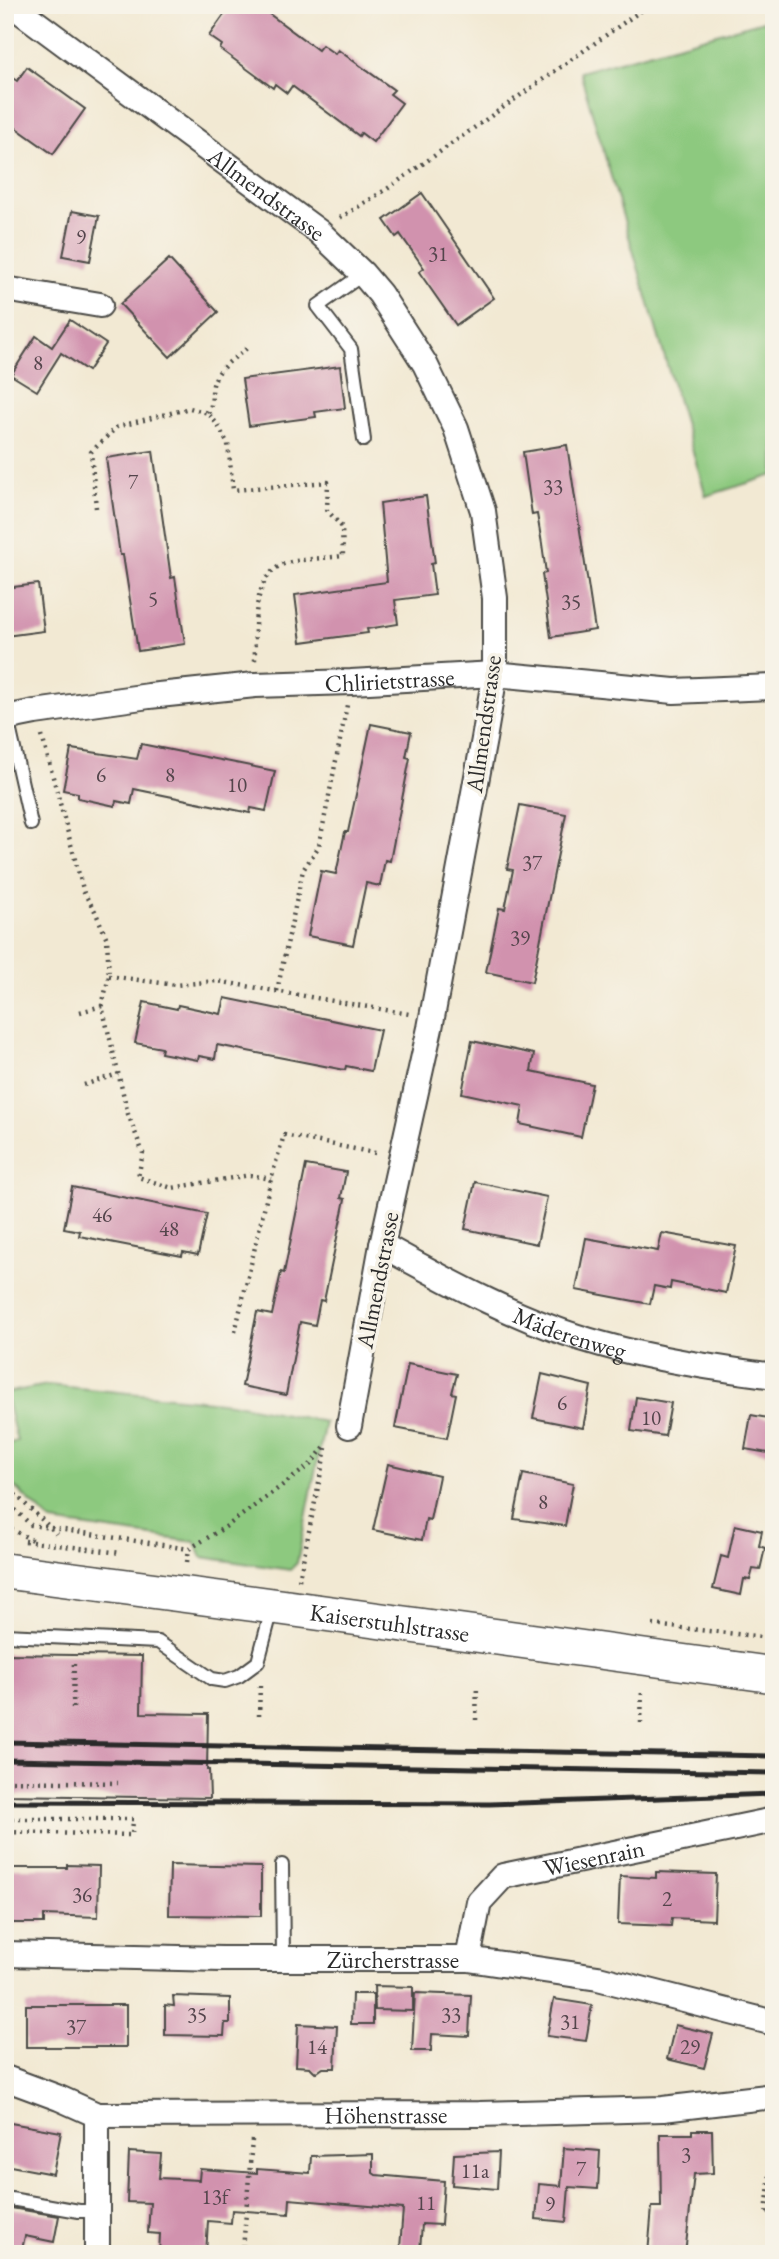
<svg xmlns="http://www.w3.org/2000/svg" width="779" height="2259" font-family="'EB Garamond',serif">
	<rect width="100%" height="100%" fill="#f7f3e8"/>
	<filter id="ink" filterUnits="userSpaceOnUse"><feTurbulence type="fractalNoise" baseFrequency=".0143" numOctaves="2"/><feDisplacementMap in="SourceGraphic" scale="14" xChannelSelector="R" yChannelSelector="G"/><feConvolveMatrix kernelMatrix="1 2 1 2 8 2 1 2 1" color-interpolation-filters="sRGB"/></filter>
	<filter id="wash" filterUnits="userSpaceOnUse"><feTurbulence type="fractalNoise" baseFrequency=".00686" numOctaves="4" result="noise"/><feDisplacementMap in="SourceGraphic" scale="28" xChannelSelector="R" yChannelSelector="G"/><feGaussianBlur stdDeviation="1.57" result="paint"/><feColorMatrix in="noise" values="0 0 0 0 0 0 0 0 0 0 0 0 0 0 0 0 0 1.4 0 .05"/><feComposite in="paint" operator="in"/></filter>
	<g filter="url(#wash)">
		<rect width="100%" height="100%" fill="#f2e9d3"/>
		<g fill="#8dc97f" stroke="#5c7a55" stroke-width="2">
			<polygon points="774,18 774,475 706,496 580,72"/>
			<polygon points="47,1385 231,1403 325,1422 297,1563 290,1570 202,1557 195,1542 52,1522 5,1478 5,1445 17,1441 5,1393"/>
		</g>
		<g id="blocks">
			<g fill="#d192ae">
				<polygon points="231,5 257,5 318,50 322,45 335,54 338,50 394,90 390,94 402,103 373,142 361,133 359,136 292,86 287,93 275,84 273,88 220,49 222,45 209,36"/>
				<polygon points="27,67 85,109 53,154 5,120 5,73 17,81"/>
				<polygon points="422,193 494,298 456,325 419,272 424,268 400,234 396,237 384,220"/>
				<polygon points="72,211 99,216 90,261 63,256"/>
				<polygon points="169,259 218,312 170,357 120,304"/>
				<polygon points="70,320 106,344 88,371 61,353 37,391 11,375 36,336 52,347"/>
				<polygon points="340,366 345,408 315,412 316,417 249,426 242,379"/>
				<polygon points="567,445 595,630 551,637 542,574 546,573 542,544 537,514 532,515 523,452"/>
				<polygon points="153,451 171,578 175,577 185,644 138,651 123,555 120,555 106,458"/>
				<polygon points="426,496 435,563 431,564 435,595 395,600 398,624 367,629 368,633 301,642 295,595 387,582 380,503"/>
				<polygon points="38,584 44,631 5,636 5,588"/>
				<polygon points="371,724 411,732 406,757 410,758 390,861 385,860 380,886 366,883 353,945 308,936 321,871 336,874 345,832 348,832"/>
				<polygon points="141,744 275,771 266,811 251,808 250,813 134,789 131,804 116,801 115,806 78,798 78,793 63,790 71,749 137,759"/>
				<polygon points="520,805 566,814 532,982 486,972 499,908 505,909 513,870 507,869"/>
				<polygon points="225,998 380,1030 371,1071 346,1066 345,1070 217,1045 215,1059 199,1056 198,1060 161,1053 162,1048 135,1043 144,1002 177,1009 178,1005 221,1014"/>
				<polygon points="472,1041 534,1054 531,1071 592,1084 581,1137 520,1124 523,1106 462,1093"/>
				<polygon points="306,1165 346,1172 341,1198 345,1199 324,1301 320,1300 315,1325 300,1322 286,1395 242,1386 257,1312 272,1315 281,1272 284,1273"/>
				<polygon points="475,1182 547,1197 537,1244 465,1229"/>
				<polygon points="72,1187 207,1214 198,1255 183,1252 182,1256 79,1236 80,1231 64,1228"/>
				<polygon points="662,1233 736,1246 726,1293 671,1282 670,1289 654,1286 650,1304 576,1290 586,1238 658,1251"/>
				<polygon points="408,1364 457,1374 452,1393 456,1394 447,1438 395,1428"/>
				<polygon points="542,1374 591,1386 583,1428 533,1418"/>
				<polygon points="636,1397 671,1403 665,1436 631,1431"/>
				<polygon points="751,1415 774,1419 774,1454 745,1449"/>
				<polygon points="388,1464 439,1476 430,1520 426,1519 422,1540 373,1530"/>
				<polygon points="523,1474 573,1484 565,1526 514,1519"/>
				<polygon points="735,1525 762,1531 759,1546 765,1548 760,1570 753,1569 750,1580 744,1579 741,1595 713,1589 721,1556 728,1558"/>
				<polygon points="5,1654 142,1656 141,1713 208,1714 207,1770 209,1770 210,1798 5,1795"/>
				<polygon points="67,1865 99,1866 98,1917 44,1915 44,1923 5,1923 5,1868 67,1868"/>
				<polygon points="170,1865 261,1867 261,1916 169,1915"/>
				<polygon points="656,1872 716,1874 714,1920 672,1918 671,1926 618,1924 620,1876 656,1878"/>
				<polygon points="374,1986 413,1987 413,2011 375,2010"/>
				<polygon points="415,1993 471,1995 469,2036 432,2034 431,2051 412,2051"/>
				<polygon points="352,1994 373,1994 373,2024 351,2024"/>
				<polygon points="173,1996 230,1998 230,2023 225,2023 224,2036 165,2035 165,2005 174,2006"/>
				<polygon points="554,1999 592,2005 586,2041 547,2036"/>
				<rect x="26" y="2005" width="100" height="42"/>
				<polygon points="298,2024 337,2026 335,2068 323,2068 316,2073 310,2067 296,2066"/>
				<polygon points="675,2025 713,2034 704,2068 667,2059"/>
				<polygon points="5,2122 61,2132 53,2174 5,2165"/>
				<polygon points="692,2130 712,2130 713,2173 694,2174 685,2254 648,2254 652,2207 661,2207 660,2134 692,2134"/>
				<polygon points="564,2148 600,2151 598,2189 569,2187 566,2222 536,2219 539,2184 561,2186"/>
				<polygon points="129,2152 161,2154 159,2178 199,2180 200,2169 257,2173 257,2169 310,2173 311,2156 373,2154 373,2173 376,2175 444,2181 441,2225 422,2224 420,2250 400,2248 403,2209 290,2199 289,2214 232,2210 231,2223 208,2221 206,2254 159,2254 160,2234 148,2233 150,2203 127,2202"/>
				<polygon points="499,2152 497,2189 452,2185 454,2154"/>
				<polygon points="5,2207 59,2216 54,2242 25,2236 21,2254 5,2254"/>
			</g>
		</g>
	</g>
	<g filter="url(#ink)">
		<use href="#blocks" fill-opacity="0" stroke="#494844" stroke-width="2"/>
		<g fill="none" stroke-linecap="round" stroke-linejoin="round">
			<defs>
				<g id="lane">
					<polyline points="363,274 318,306 351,349 364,440"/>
					<polyline points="7,718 31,824"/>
					<polyline points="5,1635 158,1642 212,1679 225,1681 239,1676 258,1662 272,1609"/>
					<polyline points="282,1865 283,1959"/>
					<polyline points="5,2198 79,2211 97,2211"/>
				</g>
				<g id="street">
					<path id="s1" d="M12,5L319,232L363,274L380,294L425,364L456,428L483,511L495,598V674L484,739L430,1028L382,1245L349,1426"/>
					<polyline points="5,289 100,305"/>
					<path id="s2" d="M5,718L35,712L149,696L255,685L351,682L495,674L674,691L774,687"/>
					<path id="s3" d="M382,1245C452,1284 524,1323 601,1344C657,1360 716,1368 774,1376"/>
					<path id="s4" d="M5,1954L222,1959H468L598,1978L774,2023"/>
					<path id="s5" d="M468,1959L479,1902L503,1876L774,1820"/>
					<path id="s6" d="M5,2078L59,2098L97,2115L479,2114L663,2109L774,2096"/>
					<polyline points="97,2254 97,2115"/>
				</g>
				<g id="secondary">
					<path id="s7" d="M5,1571L273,1606L774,1675"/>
				</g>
			</defs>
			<use href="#lane" stroke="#494844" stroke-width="16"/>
			<use href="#street" stroke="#494844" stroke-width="28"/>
			<use href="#secondary" stroke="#494844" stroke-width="38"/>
			<g stroke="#494844" stroke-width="4.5" stroke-dasharray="2 5" stroke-linecap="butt">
				<polyline points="340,218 387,189 649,5"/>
				<path d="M208,413C213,405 211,395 213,385C217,368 234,359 247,348"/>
				<path d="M96,508L91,452L117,427L190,408L208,413L217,424L228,444L233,490L328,482L327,510L342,527L343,556C328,558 296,559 284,564C250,577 255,634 255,663"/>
				<polyline points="42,736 84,893 95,911 107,939 109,976 102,1006 128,1114 143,1153 138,1177 172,1188 250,1175 271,1179"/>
				<polyline points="109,976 176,985 217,981 409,1014"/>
				<polyline points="277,991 303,870 319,846 347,705"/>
				<polyline points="80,1012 102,1006"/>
				<polyline points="84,1085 118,1074"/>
				<polyline points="235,1332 271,1179 284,1135 380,1154"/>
				<polyline points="5,1485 53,1530 56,1534"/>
				<polyline points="5,1500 31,1525 189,1549 227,1526 310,1465 326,1445"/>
				<polyline points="5,1526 32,1540"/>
				<polyline points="25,1541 121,1553"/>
				<polyline points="187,1562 189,1549"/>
				<polyline points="299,1580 326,1448"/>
				<polyline points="653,1625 774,1638"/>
				<polyline points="73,1708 74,1660"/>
				<polyline points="259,1716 260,1684"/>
				<polyline points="476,1720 477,1685"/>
				<polyline points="641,1723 642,1688"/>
				<polyline points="5,1781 118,1783"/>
				<polyline points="5,1819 133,1819 132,1835 5,1832"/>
				<polyline points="252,2140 243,2249 299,2254"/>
				<polyline points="770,2214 766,2215 774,2129"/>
			</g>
			<use href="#lane" stroke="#fff" stroke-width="12"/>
			<use href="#street" stroke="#fff" stroke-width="24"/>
			<use href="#secondary" stroke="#fff" stroke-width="35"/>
			<g stroke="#2b2b2b" stroke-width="5">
				<polyline points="5,1742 774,1756"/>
				<polyline points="5,1760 774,1773"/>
				<polyline points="5,1802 490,1804 774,1794"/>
			</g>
		</g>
	</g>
	<g text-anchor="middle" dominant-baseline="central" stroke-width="7" stroke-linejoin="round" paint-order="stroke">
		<g font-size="21" fill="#54454c">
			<text x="81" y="236">9</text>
			<text x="438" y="253">31</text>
			<text x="38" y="362">8</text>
			<text x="133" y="481">7</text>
			<text x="553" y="486">33</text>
			<text x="153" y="598">5</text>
			<text x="571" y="601">35</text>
			<text x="101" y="774">6</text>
			<text x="170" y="774">8</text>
			<text x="237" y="784">10</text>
			<text x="532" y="862">37</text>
			<text x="520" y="937">39</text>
			<text x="102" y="1214">46</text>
			<text x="169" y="1228">48</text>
			<text x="562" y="1402">6</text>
			<text x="651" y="1417">10</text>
			<text x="543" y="1501">8</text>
			<text x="82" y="1894">36</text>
			<text x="667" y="1898">2</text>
			<text x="197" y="2014">35</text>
			<text x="451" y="2014">33</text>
			<text x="570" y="2021">31</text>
			<text x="76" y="2026">37</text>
			<text x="317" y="2046">14</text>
			<text x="690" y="2046">29</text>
			<text x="686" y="2154">3</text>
			<text x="581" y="2168">7</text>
			<text x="475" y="2170">11a</text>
			<text x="215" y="2196">13f</text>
			<text x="426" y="2202">11</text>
			<text x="550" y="2203">9</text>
		</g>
		<g font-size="24" fill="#2b2b2b" stroke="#f7f3e8">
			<text stroke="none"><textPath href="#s1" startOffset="317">Allmendstrasse</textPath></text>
			<text stroke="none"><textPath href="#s2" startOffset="387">Chlirietstrasse</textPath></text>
			<text transform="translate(483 724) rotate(-82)">Allmendstrasse</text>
			<text transform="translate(377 1280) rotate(-79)">Allmendstrasse</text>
			<text stroke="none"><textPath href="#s3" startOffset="208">Mäderenweg</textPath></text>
			<text stroke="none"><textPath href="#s7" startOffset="388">Kaiserstuhlstrasse</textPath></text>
			<text stroke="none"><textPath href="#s5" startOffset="186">Wiesenrain</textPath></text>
			<text stroke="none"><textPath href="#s4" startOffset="388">Zürcherstrasse</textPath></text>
			<text stroke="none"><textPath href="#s6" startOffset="388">Höhenstrasse</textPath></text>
		</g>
	</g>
	<rect width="779" height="2259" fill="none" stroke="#f7f3e8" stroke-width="28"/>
</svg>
